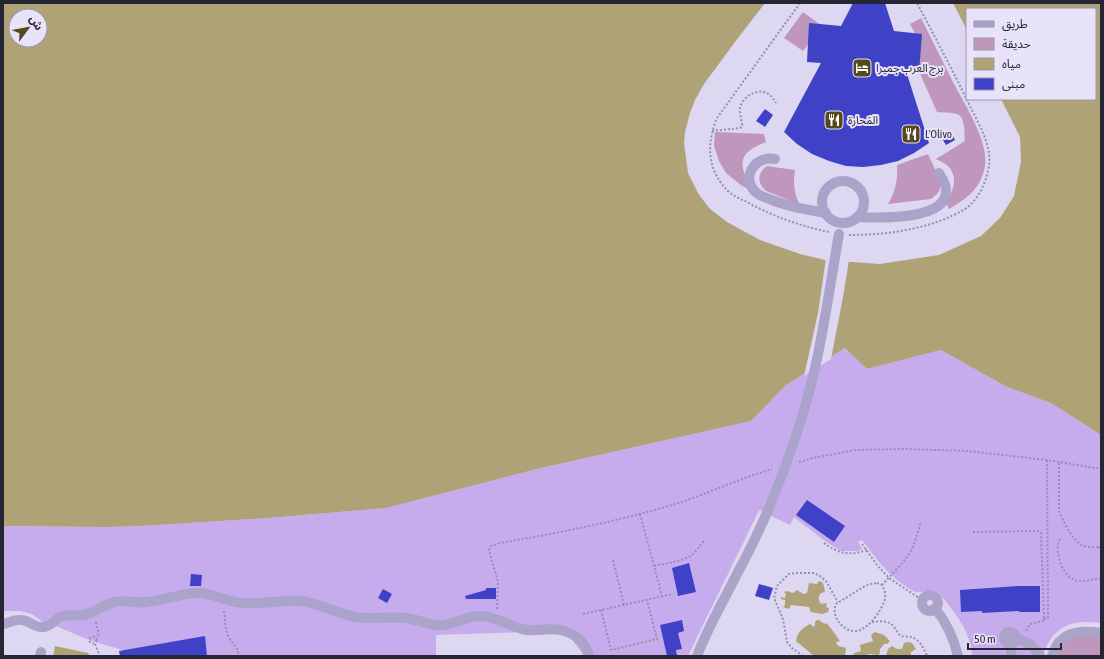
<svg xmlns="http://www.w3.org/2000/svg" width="1104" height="659" font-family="'Asap Condensed','Noto Sans Arabic',sans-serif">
	<rect width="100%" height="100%" fill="#ded7f1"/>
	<g fill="#bf97bc">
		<polygon points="803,12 822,26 803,51 784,38"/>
		<path d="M921,18C932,40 943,62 954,84C965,105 989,142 985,166C981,188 968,198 949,209L946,203C953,191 959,178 948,166C945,163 940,161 936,159L965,141C964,134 966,117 957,114C951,112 943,113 937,112L906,42L917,37L910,24Z"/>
		<path d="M715,132L764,134L766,142C735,154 739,166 753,191L742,186L726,173L719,161L714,146Z"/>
		<path d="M928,154L940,180V189L938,193L931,199L888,204C895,192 898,180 897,165Z"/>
		<path d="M767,166L795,170C793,182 794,192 799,204L766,191C757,183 757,173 767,166Z"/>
		<polygon points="1078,634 1101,637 1101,656 1055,656 1062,644"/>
	</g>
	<path fill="#c6aced" d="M845,348L867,369L941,350L1007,387L1051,403L1101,435V623C1072,619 1052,626 1043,656H972C971,631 953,610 938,592C930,588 924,593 916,592C912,591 909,588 905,586C886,573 876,558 862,540L858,542L862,549L858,551H841L825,541L794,517L790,525L759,510C736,559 711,607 688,656H583L582,653L571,638L558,631L436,635V656H182L129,652L89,640L51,624H45L32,614L20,611H3V526L106,527L141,526L268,518L386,508L541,468L751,421L786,385Z"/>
	<g fill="#aea276" fill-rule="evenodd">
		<path d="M3,3H765L735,42L704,84L695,100L690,113L685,132L684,143L688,173L698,193L709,208L727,222L760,240L800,254L825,260L880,264L939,255L981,236L1000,218L1014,196L1021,162L1020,137L1001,99H1095V9H967V30L953,3H1101V435L1051,403L1007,387L941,350L867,369L845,348L786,385L751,421L541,468L386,508L268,518L141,526L106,527L3,526ZM16,16H40V40H16Z"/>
		<path d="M819,581L822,582L824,586L825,592C818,593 817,599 821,604L827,603L826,607L829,608L828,612L822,614L811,612L809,607L791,605L789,609L783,607L785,605V600L781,599V597L785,598L786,594L784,592L787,591L793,593L797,590L803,594L807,593L809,583L817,584Z"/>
		<path d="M817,620C820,620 821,622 823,623C824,624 826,623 827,624C829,625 838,638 840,641L836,642C837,646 840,647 844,647L846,649L845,656H814L796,641C797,633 802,628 810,624L814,627L815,625V622Z"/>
		<polygon points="875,632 884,635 890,641 887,644 884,644 880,649 880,653 878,655 869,654 865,656 853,656 854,653 861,651 860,645 873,641 871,635"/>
		<polygon points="908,642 912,643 916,649 911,652 911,656 886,656 888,649 892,646 897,649 902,649 904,643"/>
		<polygon points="55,646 88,653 90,656 53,656"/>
	</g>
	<polygon fill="#ded7f1" points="826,258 849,260 843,297 831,359 804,376 818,313"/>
	<g fill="#3f41c7">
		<polygon points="853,3 885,3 894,31 922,34 919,73 906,71 929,143 914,153 898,161 881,165 863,167 846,166 829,161 812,154 797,144 784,132 821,63 807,62 809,23 841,26"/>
		<polygon points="765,109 773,115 765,127 756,121"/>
		<polygon points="950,130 955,140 946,145 940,135"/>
		<polygon points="807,500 845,526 834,542 796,515"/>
		<polygon points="689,563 696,592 678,596 672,568"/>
		<polygon points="191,574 202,575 201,586 190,586"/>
		<polygon points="759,584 773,588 769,600 755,596"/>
		<polygon points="1018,586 1040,586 1040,612 1019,612 1019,611 982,613 982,611 961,612 960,590"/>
		<polygon points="486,588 496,588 496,599 466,599 465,596 486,590"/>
		<polygon points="383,589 392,594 387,603 378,598"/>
		<polygon points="682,620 684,631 678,633 682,649 676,650 677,656 667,656 660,625"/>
		<polygon points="205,636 207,656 120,656 119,651"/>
	</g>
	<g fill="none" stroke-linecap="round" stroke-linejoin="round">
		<g stroke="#948eb4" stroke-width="2" stroke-dasharray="2 2" stroke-linecap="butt">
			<path d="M800,3L717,118C706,145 707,171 729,192C734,196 740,199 745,201C772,216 800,226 829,232"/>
			<path d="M712,131L740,128C740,128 742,127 742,126C743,124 739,113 740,108C743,95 759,87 770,95C772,97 774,100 776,103"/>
			<path d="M849,235C882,235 914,231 945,219C953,215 962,212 969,206C978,198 984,186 987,175C989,168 990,161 989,154C987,137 977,121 970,106C953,71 935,37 917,3"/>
			<polyline points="799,462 813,458 855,450 904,449 968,451 1047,460 1101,469"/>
			<path d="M1059,463V510C1062,520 1072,540 1082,545C1087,548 1095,547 1101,547"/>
			<polyline points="640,514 662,596"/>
			<polyline points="973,532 1037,531 1039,531 1041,533 1044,617 1043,621 1030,624 1026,631"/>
			<path d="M1060,539C1058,543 1057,548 1058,552C1059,563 1066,580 1079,581C1086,582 1093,578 1101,579"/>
			<path d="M824,543C839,554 849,556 867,550"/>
			<polyline points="862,544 877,565 889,578 922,600"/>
			<polyline points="1098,547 1101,550"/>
			<polyline points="613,560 624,605"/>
			<path d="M654,566C666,563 683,562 693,554C697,550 700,546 704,541"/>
			<path d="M877,583L882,585C884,589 886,593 885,597C884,608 869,629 857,631C844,633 830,616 836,604L865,586L870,584Z"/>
			<path d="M882,585C892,574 905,562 912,549C916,540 918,531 921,522"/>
			<path d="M497,609L498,582L490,554L489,550L491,546L500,543C558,533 615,522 672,505C705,495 738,479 772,469"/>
			<polyline points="601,610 611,650 657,639 647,600"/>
			<path d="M224,611C225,619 225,628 228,636C232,644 239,647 238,656"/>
			<polyline points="583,614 673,594"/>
			<polyline points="1044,619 1047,619 1048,617 1047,460"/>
			<path d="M96,622C96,629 101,632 97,638"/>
			<path d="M872,622C882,621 889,620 895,628C897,631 898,634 901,636C904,637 908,636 911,637C919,639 924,648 927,656"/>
			<circle cx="93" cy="640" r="3.5"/>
			<polyline points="95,644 100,656"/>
			<polyline points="803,656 792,648 787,642 783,619 774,598 777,586 789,574 796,573 814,573 820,576 826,581 838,602"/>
		</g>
		<g stroke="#aba3c9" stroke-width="10">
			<path d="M775,159C752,155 740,181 758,194C762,197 768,198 772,200C790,207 807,210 826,213"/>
			<circle cx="843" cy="202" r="21"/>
			<path d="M857,217C877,218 948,221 946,190C946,184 942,178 939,173"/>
			<circle cx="930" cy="603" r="8"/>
			<path d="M935,608C946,622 954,639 958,656"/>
			<path d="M3,624C9,623 15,619 21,620C30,620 35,629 44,627C51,626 55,619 62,616C70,614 79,617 87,614C97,611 105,604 115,602C125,599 136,604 146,602C163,601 180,593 198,593C213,593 227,602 243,603C263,605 282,599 302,601C320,604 337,613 355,617C372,620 388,616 405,618C415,619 425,623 435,625C451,627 464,616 480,616C497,616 510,627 527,630C540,631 552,627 564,631C576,634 586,644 589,656"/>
			<circle cx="1010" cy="638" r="6"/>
			<polyline points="1016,638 1030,644 1040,656"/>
			<polyline points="1011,644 1011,656"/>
			<polyline points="40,656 41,652"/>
			<path d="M1052,656C1054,651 1056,646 1059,642C1070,630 1087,631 1101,633"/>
		</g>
		<path stroke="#aba3c9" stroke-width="10" d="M697,656C708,627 724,600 738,572C751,548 763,523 773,498C790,456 805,412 815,368C825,324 831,279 839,234"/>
	</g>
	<defs>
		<symbol id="hotel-square" viewBox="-11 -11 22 22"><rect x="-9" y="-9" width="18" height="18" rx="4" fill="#554a1b" stroke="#e9e3f9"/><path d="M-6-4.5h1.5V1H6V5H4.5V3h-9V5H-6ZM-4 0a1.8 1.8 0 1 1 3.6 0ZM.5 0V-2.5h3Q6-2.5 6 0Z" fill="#fff"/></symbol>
		<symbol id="restaurant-square" viewBox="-11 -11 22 22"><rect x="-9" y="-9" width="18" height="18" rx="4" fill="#554a1b" stroke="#e9e3f9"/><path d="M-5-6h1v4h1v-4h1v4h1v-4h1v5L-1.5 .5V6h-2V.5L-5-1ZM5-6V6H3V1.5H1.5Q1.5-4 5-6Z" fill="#fff"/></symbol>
	</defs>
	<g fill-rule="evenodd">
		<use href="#hotel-square" x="851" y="57" width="22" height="22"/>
		<use href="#restaurant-square" x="823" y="109" width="22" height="22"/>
		<use href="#restaurant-square" x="900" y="123" width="22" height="22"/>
	</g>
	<g text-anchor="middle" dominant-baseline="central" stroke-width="4" stroke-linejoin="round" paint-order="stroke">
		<g font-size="11" fill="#262534" stroke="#e9e3f9" text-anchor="start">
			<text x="876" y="68">برج العرب جميرا</text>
			<text x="848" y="120">المَحارة</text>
			<text x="925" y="134">L'Olivo</text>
		</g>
	</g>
	<rect width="1104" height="659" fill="none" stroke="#262534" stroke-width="8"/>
	<rect x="966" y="8" width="130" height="92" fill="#e9e3f9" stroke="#9b97aa"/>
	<rect x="974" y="21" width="20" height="6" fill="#aba3c9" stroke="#9b97aa"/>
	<text x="1002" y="28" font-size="12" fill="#262534">طريق</text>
	<rect x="974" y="38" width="20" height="12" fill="#bf97bc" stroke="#9b97aa"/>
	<text x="1002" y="48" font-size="12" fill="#262534">حديقة</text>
	<rect x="974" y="58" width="20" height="12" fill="#aea276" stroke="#9b97aa"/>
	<text x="1002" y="68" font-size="12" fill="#262534">مياه</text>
	<rect x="974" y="78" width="20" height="12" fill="#3f41c7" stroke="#9b97aa"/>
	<text x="1002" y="88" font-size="12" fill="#262534">مبنى</text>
	<g transform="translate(28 28) rotate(58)"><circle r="19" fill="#e9e3f9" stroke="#9b97aa"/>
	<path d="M0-3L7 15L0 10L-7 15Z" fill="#554a1b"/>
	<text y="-6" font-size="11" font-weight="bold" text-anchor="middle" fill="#262534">ش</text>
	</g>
	<path d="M968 643v6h93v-6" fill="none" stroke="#262534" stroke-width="2"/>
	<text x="974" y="643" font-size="12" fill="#262534" stroke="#e9e3f9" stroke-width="3" paint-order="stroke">50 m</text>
</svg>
